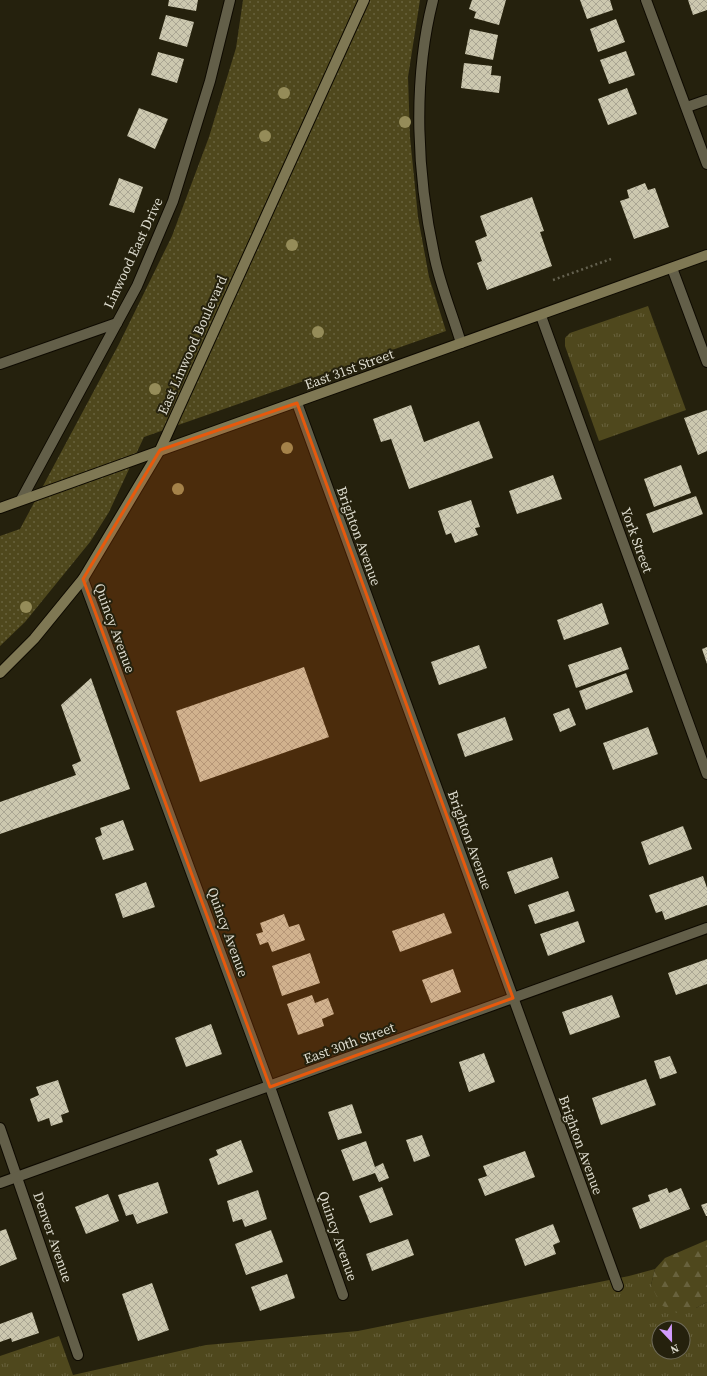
<svg xmlns="http://www.w3.org/2000/svg" width="707" height="1376" font-family="'Source Serif 4',serif">
	<defs>
		<pattern id="grass-tufts" width="24" height="20" patternUnits="userSpaceOnUse"><rect width="24" height="20" fill="#4f481d"/><path d="M3 7l-1-3M5 7V3M7 7l1-3M15 17l-1-3M17 17v-4M19 17l1-3" fill="none" stroke="#68623d"/></pattern>
		<pattern id="forest-firs" width="22" height="20" patternUnits="userSpaceOnUse"><rect width="22" height="20" fill="#4f481d"/><path d="M5 1l3.5 6h-7zM16 11l3.5 6h-7z" fill="#68623d"/></pattern>
		<pattern id="park-dots" width="8" height="8" patternUnits="userSpaceOnUse"><rect width="8" height="8" fill="#4f481d"/><path d="M2 2h.1M6 6h.1" fill="none" stroke="#68623d" stroke-width="1.8" stroke-linecap="round"/></pattern>
		<pattern id="building-cross-hatch" width="8" height="8" patternUnits="userSpaceOnUse"><rect width="8" height="8" fill="#ccc8af"/><path d="M0 0l8 8M0 8l8-8" fill="none" stroke="#aaa693"/></pattern>
	</defs>
	<rect width="100%" height="100%" fill="#25210d"/>
	<g fill="url(#grass-tufts)" fill-rule="evenodd">
		<polygon points="648,306 686,410 599,441 565,346 565,338 570,333"/>
		<path d="M655,1269L651,1285L696,1308L707,1302V1376H0V1356L59,1336L73,1375L206,1345L358,1331L629,1276ZM659,1328H683V1352H659Z"/>
	</g>
	<polygon fill="url(#forest-firs)" points="707,1240 707,1302 696,1308 677,1313 661,1305 651,1285 655,1269 665,1258"/>
	<polygon fill="url(#park-dots)" points="243,0 420,0 408,77 410,137 418,217 429,277 446,331 144,437 109,512 90,542 25,622 0,646 0,536 20,529 119,344 172,236 209,137 236,48"/>
	<g fill="url(#building-cross-hatch)">
		<polygon points="169,0 198,0 196,11 168,6"/>
		<polygon points="472,0 506,0 499,25 474,18 476,12 469,9"/>
		<polygon points="580,0 610,0 613,10 587,19"/>
		<polygon points="688,0 707,0 707,10 693,15"/>
		<polygon points="166,15 194,22 187,47 159,39"/>
		<polygon points="616,19 625,42 598,52 590,29"/>
		<polygon points="470,29 498,35 493,60 465,54"/>
		<polygon points="626,51 635,75 609,84 600,60"/>
		<polygon points="158,52 184,59 177,83 151,75"/>
		<polygon points="464,63 492,66 491,75 501,76 499,93 461,88"/>
		<polygon points="627,88 637,114 608,125 598,99"/>
		<polygon points="139,108 168,119 155,149 127,136"/>
		<polygon points="119,178 143,187 134,213 109,205"/>
		<polygon points="645,183 648,190 655,188 669,227 634,239 620,201 629,198 627,190"/>
		<polygon points="532,197 544,231 540,232 552,266 487,290 477,263 482,261 475,241 487,236 480,216"/>
		<polygon points="411,405 424,442 479,421 493,458 409,489 391,439 381,442 373,419"/>
		<polygon points="707,410 707,451 698,455 684,418"/>
		<polygon points="681,465 691,493 654,507 644,479"/>
		<polygon points="553,475 562,499 517,514 509,491"/>
		<polygon points="696,496 703,514 653,533 646,514"/>
		<polygon points="471,500 480,527 475,528 478,535 455,543 451,533 446,535 438,511"/>
		<polygon points="602,603 609,624 564,640 557,620"/>
		<polygon points="479,645 487,668 439,685 431,662"/>
		<polygon points="621,647 629,669 576,688 568,665"/>
		<polygon points="707,647 707,664 702,649"/>
		<polygon points="304,667 329,737 200,782 176,711"/>
		<polygon points="626,673 633,692 586,710 579,691"/>
		<polygon points="91,678 130,789 0,834 0,802 76,775 72,765 81,761 61,705"/>
		<polygon points="569,708 576,725 560,732 553,714"/>
		<polygon points="505,717 513,740 465,757 457,734"/>
		<polygon points="648,727 658,754 613,770 603,743"/>
		<polygon points="123,820 134,850 103,860 95,838 102,835 100,828"/>
		<polygon points="683,826 692,849 649,865 641,842"/>
		<polygon points="552,857 559,878 515,894 507,872"/>
		<polygon points="703,876 707,888 707,905 665,920 662,911 656,913 649,895"/>
		<polygon points="146,882 155,907 123,918 115,894"/>
		<polygon points="568,891 575,911 535,924 528,905"/>
		<polygon points="444,913 452,933 400,952 392,931"/>
		<polygon points="284,914 289,927 299,924 305,940 272,952 268,942 260,945 256,934 263,932 260,923"/>
		<polygon points="578,921 585,942 548,956 540,934"/>
		<polygon points="310,953 320,983 282,996 272,966"/>
		<polygon points="707,959 707,984 676,995 668,973"/>
		<polygon points="453,969 461,992 431,1003 422,980"/>
		<polygon points="312,995 315,1003 328,998 334,1014 322,1019 324,1026 298,1035 287,1004"/>
		<polygon points="612,995 620,1017 570,1035 562,1012"/>
		<polygon points="211,1024 222,1054 186,1067 175,1038"/>
		<polygon points="484,1053 495,1082 469,1092 459,1062"/>
		<polygon points="670,1056 677,1073 660,1079 654,1061"/>
		<polygon points="646,1079 656,1105 601,1125 592,1098"/>
		<polygon points="58,1080 69,1112 61,1115 63,1122 51,1126 49,1118 38,1122 30,1099 39,1095 36,1087"/>
		<polygon points="352,1104 362,1133 338,1140 328,1112"/>
		<polygon points="422,1135 430,1156 414,1162 406,1140"/>
		<polygon points="241,1140 253,1172 218,1185 209,1159 218,1155 216,1150"/>
		<polygon points="366,1141 375,1167 383,1163 389,1178 379,1182 375,1173 353,1181 341,1150"/>
		<polygon points="525,1151 535,1177 485,1196 478,1179 487,1176 483,1166"/>
		<polygon points="158,1182 168,1213 137,1224 133,1214 126,1216 118,1195"/>
		<polygon points="382,1187 393,1215 370,1223 359,1196"/>
		<polygon points="667,1188 669,1193 681,1188 690,1209 640,1229 632,1208 650,1201 648,1195"/>
		<polygon points="258,1190 267,1219 245,1227 242,1219 233,1222 227,1201"/>
		<polygon points="108,1194 119,1221 86,1234 75,1207"/>
		<polygon points="707,1203 707,1216 706,1216 701,1205"/>
		<polygon points="553,1224 560,1242 553,1245 556,1254 525,1266 515,1239"/>
		<polygon points="6,1229 17,1259 0,1266 0,1231"/>
		<polygon points="271,1230 283,1262 246,1275 235,1244"/>
		<polygon points="408,1239 414,1255 372,1271 366,1254"/>
		<polygon points="287,1274 295,1298 260,1311 251,1287"/>
		<polygon points="152,1283 169,1330 138,1341 122,1294"/>
		<polygon points="32,1312 39,1333 12,1342 11,1338 0,1342 0,1324"/>
	</g>
	<g fill="none" stroke-linecap="round" stroke-linejoin="round">
		<defs>
			<g id="lane">
				<polyline points="687,107 707,100"/>
				<polyline points="672,268 707,362"/>
				<polyline points="0,364 117,323"/>
			</g>
			<g id="street">
				<path d="M433,0C412,82 417,177 435,259C441,287 453,316 461,343"/>
				<polyline points="646,0 707,164"/>
				<polyline points="541,316 707,774"/>
				<polyline points="297,403 618,1286"/>
				<polyline points="21,500 137,286 173,201 210,81 230,0"/>
				<polyline points="83,579 270,1087 343,1295"/>
				<polyline points="0,1128 78,1355"/>
				<polyline points="0,1183 707,928"/>
			</g>
			<g id="secondary">
				<polyline points="0,508 707,255"/>
				<polyline points="0,673 34,639 83,579 160,450 364,0"/>
			</g>
		</defs>
		<use href="#lane" stroke="#0e0a00" stroke-width="12"/>
		<use href="#street" stroke="#0e0a00" stroke-width="12"/>
		<use href="#secondary" stroke="#0e0a00" stroke-width="12"/>
		<polyline stroke="#656250" stroke-width="2.5" stroke-dasharray="2 3" stroke-linecap="butt" points="553,280 611,259"/>
		<use href="#lane" stroke="#635f49" stroke-width="10"/>
		<use href="#street" stroke="#635f49" stroke-width="10"/>
		<use href="#secondary" stroke="#7f7854" stroke-width="10"/>
	</g>
	<g fill="#958c59">
		<circle cx="284" cy="93" r="6"/>
		<circle cx="405" cy="122" r="6"/>
		<circle cx="265" cy="136" r="6"/>
		<circle cx="292" cy="245" r="6"/>
		<circle cx="318" cy="332" r="6"/>
		<circle cx="155" cy="389" r="6"/>
		<circle cx="287" cy="448" r="6"/>
		<circle cx="178" cy="489" r="6"/>
		<circle cx="26" cy="607" r="6"/>
	</g>
	<path fill="#e8590c" fill-opacity="0.2" stroke="#e8590c" stroke-width="3" stroke-linejoin="round" d="M297,403L513,998L270,1087L83,579L160,450Z"/>
	<g text-anchor="middle" dominant-baseline="central" stroke-width="4" stroke-linejoin="round" paint-order="stroke">
		<g font-size="14" fill="#dddbce" stroke="#25210d">
			<text transform="translate(133 253) rotate(-65)">Linwood East Drive</text>
			<text transform="translate(192 345) rotate(-66)">East Linwood Boulevard</text>
			<text transform="translate(349 369) rotate(-20)">East 31st Street</text>
			<text transform="translate(359 536) rotate(70)">Brighton Avenue</text>
			<text transform="translate(637 540) rotate(70)">York Street</text>
			<text transform="translate(115 628) rotate(70)">Quincy Avenue</text>
			<text transform="translate(470 840) rotate(70)">Brighton Avenue</text>
			<text transform="translate(228 932) rotate(70)">Quincy Avenue</text>
			<text transform="translate(349 1043) rotate(-20)">East 30th Street</text>
			<text transform="translate(581 1145) rotate(70)">Brighton Avenue</text>
			<text transform="translate(338 1236) rotate(71)">Quincy Avenue</text>
			<text transform="translate(53 1237) rotate(71)">Denver Avenue</text>
		</g>
	</g>
	<g transform="translate(671 1340) rotate(158)"><circle r="19" fill="#25210d" stroke="#6f6b5a"/>
	<path d="M0-3L7 15L0 10L-7 15Z" fill="#d39cfd"/>
	<text y="-6" font-size="11" font-weight="bold" text-anchor="middle" fill="#dddbce">N</text>
	</g>
</svg>
